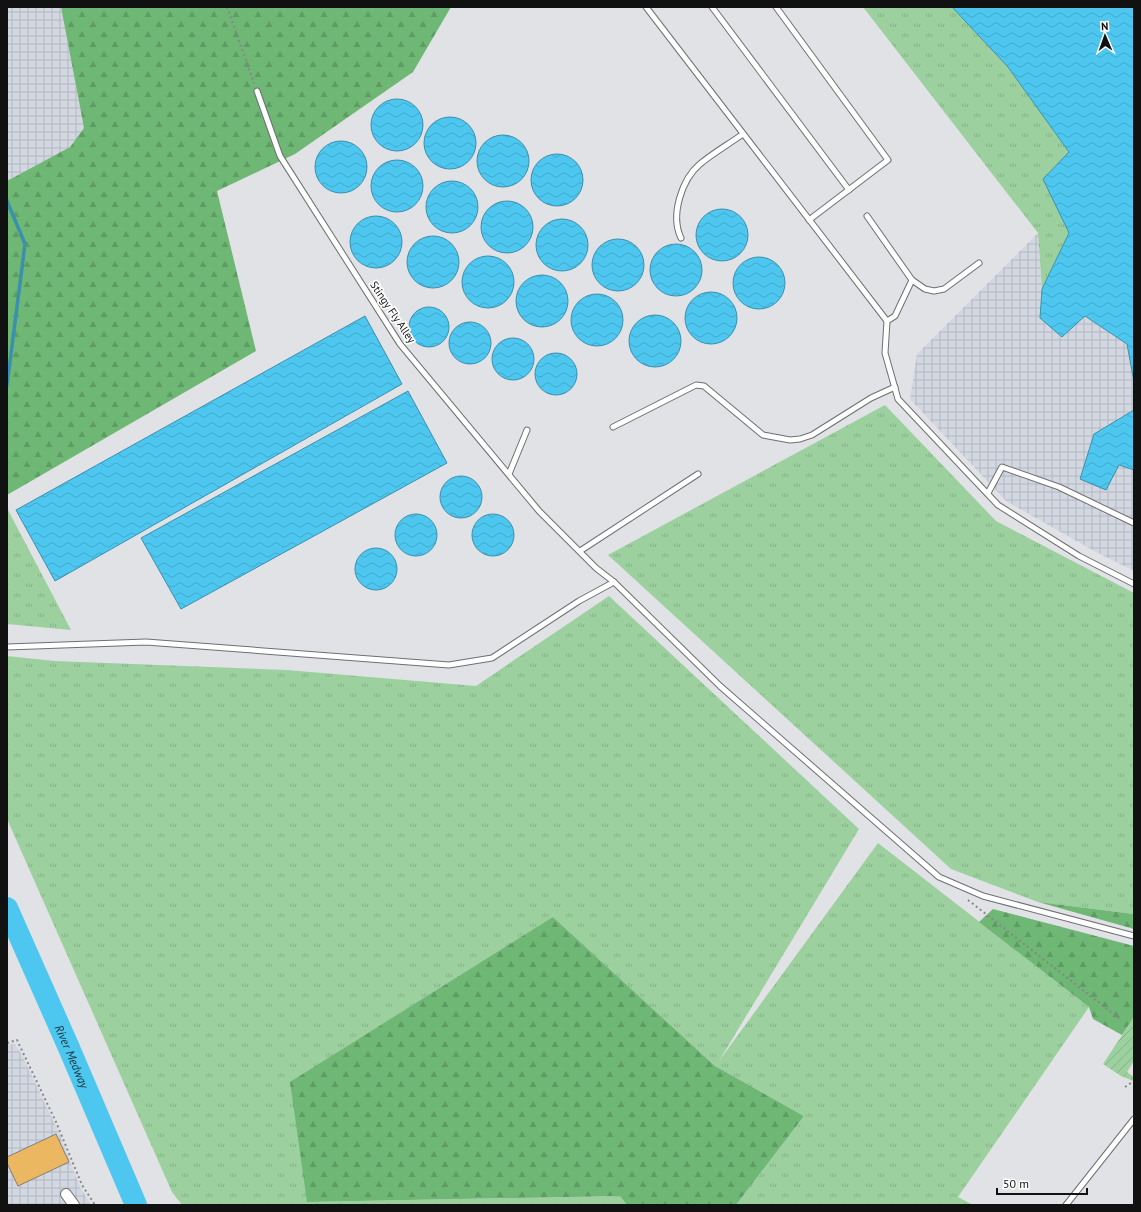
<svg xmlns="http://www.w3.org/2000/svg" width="1141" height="1212" font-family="'PT Sans',sans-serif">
	<defs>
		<pattern id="industrial-grid" width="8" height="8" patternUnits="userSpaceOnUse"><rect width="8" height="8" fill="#d3d7e1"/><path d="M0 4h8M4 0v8" fill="none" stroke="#b4b8c0"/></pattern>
		<pattern id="grass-tufts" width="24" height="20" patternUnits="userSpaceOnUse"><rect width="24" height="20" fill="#9cd19f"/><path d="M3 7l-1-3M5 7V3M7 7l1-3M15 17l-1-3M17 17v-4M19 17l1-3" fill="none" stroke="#85b288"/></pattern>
		<pattern id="forest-firs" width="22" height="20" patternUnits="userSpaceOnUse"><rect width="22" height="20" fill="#6eb774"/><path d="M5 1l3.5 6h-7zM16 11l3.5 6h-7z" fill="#5e9c63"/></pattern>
		<pattern id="garden-furrows" width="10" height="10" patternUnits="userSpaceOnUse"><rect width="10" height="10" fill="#9cd19f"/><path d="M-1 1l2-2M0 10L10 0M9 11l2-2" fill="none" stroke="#85b288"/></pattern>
		<pattern id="water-waves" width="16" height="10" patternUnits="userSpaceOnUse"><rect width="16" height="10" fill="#4dc7ef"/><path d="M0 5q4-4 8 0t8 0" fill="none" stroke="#42aacc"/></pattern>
	</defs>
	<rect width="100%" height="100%" fill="#e1e2e6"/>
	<g fill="url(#industrial-grid)">
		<polygon points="7,7 61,7 84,128 70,147 7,181"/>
		<polygon points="1038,233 1042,289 1040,318 1085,316 1127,344 1134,382 1134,410 1094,434 1119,465 1134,470 1134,571 1096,552 1006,501 910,399 917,354"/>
		<polygon points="15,1044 22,1055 59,1133 80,1187 91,1205 7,1205 7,1045"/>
	</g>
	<g fill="url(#grass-tufts)">
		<polygon points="863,7 952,7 1008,67 1069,152 1043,179 1069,233 1042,289 1038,233"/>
		<polygon points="885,405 996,521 1134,593 1134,914 1038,902 951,869 608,555"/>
		<polygon points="7,508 71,630 7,624"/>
		<polygon points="609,596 859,829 719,1061 878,843 1089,1007 958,1197 973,1205 736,1205 804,1116 715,1066 553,917 307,1202 620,1196 627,1205 182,1205 172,1192 7,819 7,656 55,661 287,670 476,686"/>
	</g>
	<g fill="url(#forest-firs)">
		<polygon points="61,7 451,7 413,72 295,154 217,191 256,351 7,495 7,181 70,147 84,128"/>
		<polygon points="1038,902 1134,914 1134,929"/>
		<polygon points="993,909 1134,946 1134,1017 1122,1035 1093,1019 1089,1007 979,922"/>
		<polygon points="553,917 715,1066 804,1116 736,1205 627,1205 620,1196 307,1202 290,1082"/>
	</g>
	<polygon fill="url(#garden-furrows)" points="1134,1017 1134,1061 1127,1072 1134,1077 1134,1081 1121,1076 1103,1064"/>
	<g fill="url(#water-waves)" stroke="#3b90ad">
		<polygon points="952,7 1134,7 1134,382 1127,344 1085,316 1062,337 1040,318 1042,289 1069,233 1043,179 1069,152 1008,67"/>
		<circle cx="397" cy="125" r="26"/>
		<circle cx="450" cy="143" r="26"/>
		<circle cx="503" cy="161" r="26"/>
		<circle cx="341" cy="167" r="26"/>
		<circle cx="557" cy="180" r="26"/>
		<circle cx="397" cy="186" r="26"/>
		<circle cx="452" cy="207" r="26"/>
		<circle cx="507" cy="227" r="26"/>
		<circle cx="722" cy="235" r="26"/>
		<circle cx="376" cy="242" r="26"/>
		<circle cx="562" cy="245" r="26"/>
		<circle cx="433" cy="262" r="26"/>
		<circle cx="618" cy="265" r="26"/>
		<circle cx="676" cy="270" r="26"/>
		<circle cx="488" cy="282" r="26"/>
		<circle cx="759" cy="283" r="26"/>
		<circle cx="542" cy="301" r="26"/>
		<circle cx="711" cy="318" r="26"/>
		<circle cx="597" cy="320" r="26"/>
		<circle cx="429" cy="327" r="20"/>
		<circle cx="655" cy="341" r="26"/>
		<polygon points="365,316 402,384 55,581 16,510"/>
		<circle cx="470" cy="343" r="21"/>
		<circle cx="513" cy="359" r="21"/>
		<circle cx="556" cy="374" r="21"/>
		<polygon points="408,391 447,463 181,609 141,538"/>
		<polygon points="1134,410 1134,470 1119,465 1106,490 1080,479 1094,434"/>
		<circle cx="461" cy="497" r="21"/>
		<circle cx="416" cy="535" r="21"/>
		<circle cx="493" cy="535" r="21"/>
		<circle cx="376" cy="569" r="21"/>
	</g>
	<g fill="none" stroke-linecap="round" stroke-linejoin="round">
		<polyline stroke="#3b90ad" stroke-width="3.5" points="7,201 25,244 7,385"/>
		<path stroke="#4dc7ef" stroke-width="22" id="s1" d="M7,908L69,1048L136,1205"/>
	</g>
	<polygon fill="#ebb861" stroke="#807e7b" points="56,1134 69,1162 18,1186 7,1163 7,1157"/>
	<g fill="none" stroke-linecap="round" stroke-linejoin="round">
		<defs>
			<g id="service">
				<polyline points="646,7 887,321 885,353 898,399 998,505 1079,556 1134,584"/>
				<polyline points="712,7 849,190"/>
				<polyline points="776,7 888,160 809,220"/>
				<polyline points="257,91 280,156 400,344 539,511 596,568 614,582 720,686 939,877 983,896 1134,936"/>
				<polyline points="867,216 912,280 925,289 934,291 944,289 979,263"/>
				<path d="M681,238C670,215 682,179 700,164C713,153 729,144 743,134"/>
				<polyline points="887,321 895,316 912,280"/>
				<polyline points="613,427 696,385 704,386 763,435 790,440 800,439 812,435 871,398 895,387"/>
				<polyline points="509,474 527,430"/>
				<polyline points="988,493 1002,467 1059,487 1134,523"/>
				<polyline points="580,551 698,474"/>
				<polyline points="7,647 146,642 449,665 492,658 579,601 614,582"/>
				<polyline points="1066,1205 1134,1119"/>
			</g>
			<polyline id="minor" points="66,1194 74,1205"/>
		</defs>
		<use href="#service" stroke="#6e6f72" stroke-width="7"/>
		<use href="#minor" stroke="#6e6f72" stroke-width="12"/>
		<g stroke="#868789" stroke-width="2" stroke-dasharray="2 3" stroke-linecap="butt">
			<polyline points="227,7 254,83"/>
			<polyline points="968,900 1121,1020"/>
			<polyline points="7,1043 17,1040 56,1122 82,1185 95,1205"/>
			<polyline points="1125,1087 1131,1083 1134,1084"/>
		</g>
		<use href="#service" stroke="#fff" stroke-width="5"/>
		<use href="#minor" stroke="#fff" stroke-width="10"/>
	</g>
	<g text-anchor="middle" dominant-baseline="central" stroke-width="3.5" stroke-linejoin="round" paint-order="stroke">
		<g font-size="11" fill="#111112" stroke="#fff">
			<text transform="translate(393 312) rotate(56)">Stingy Fly Alley</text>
		</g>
		<g font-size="12" font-style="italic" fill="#192d35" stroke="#fff">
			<text stroke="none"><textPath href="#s1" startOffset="162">River Medway</textPath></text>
		</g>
	</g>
	<rect width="1141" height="1212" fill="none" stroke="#111112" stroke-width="16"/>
	<g transform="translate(1105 36) rotate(358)" stroke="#ffffff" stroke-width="3" paint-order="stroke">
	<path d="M0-3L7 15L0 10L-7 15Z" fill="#111112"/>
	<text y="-6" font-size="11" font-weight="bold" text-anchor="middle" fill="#111112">N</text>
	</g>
	<path d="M997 1188v6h90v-6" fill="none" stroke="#111112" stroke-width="2"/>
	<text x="1003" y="1188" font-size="12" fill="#111112" stroke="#ffffff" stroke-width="3" paint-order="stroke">50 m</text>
</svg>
